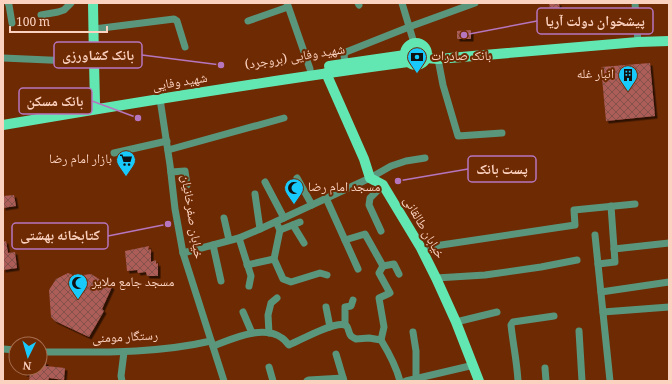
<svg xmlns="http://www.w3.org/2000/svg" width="672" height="384" font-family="Georgia,'Noto Naskh Arabic',serif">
	<defs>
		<pattern id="grass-dots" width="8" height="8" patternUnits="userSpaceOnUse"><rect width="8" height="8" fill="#6e402c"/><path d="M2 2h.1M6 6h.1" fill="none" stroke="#845b49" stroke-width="1.8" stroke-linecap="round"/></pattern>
		<pattern id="building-cross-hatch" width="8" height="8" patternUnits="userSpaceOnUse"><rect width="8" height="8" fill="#ac5d58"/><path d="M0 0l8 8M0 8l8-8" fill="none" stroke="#85514c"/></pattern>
		<filter id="shadow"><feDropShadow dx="2.5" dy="2.5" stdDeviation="0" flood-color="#0009"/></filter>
	</defs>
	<rect width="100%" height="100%" fill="#6e2a03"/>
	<circle fill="url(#grass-dots)" cx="415" cy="54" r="6"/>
	<g fill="url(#building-cross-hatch)" filter="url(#shadow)">
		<polygon points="549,3 559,3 560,13 566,12 568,27 553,29"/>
		<polygon points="471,30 471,39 457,39 457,31"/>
		<polygon points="650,63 655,116 606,121 601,67"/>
		<polygon points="14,195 16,206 3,208 3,196"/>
		<polygon points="6,241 8,253 15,252 17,268 3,270 3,242"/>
		<polygon points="149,246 148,250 151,249 151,262 156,260 156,264 158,263 158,276 147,276 146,272 138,273 137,270 127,271 125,251"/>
		<polygon points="68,273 75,276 91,274 112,287 102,309 104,311 89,337 55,321 51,317 49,290 56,279"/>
		<polygon points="40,362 46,362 46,366 65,368 64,380 49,378 48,381 29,381 30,374 24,374 25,368 40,368"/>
	</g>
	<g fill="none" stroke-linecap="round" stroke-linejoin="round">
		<g stroke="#5a967c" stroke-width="7">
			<polyline points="8,3 9,5 12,23"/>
			<polyline points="287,3 310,69"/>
			<polyline points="358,3 359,5"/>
			<polyline points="402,3 414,43"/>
			<polyline points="635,3 638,42"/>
			<polyline points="41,15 58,12 64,10 71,3"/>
			<polyline points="248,21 288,7"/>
			<polyline points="94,29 174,19 177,21 185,47"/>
			<polyline points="3,58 94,62"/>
			<polyline points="438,59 443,85 458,136 502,133"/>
			<polyline points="345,63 344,55 346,52 409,27 475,3"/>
			<polyline points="160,99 170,165 175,209 183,253 224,381"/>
			<polyline points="168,150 284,118"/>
			<polyline points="114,153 167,141"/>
			<polyline points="171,172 185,171 187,185"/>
			<polyline points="297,178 312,205"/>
			<polyline points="265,182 284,218"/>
			<polyline points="255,194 260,229"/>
			<polyline points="326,198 358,269"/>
			<polyline points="224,218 229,240"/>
			<polyline points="276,222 280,230 274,259 283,279 291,282 320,273 327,275"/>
			<polyline points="293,225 304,243"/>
			<polyline points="280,230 300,222"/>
			<polyline points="381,231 369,205 370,198 383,185"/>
			<polyline points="595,235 610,381"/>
			<polyline points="239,238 251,276 249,286"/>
			<polyline points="345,240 365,234 383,266 379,273 390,293 379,298 384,327 381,340"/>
			<polyline points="213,245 221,281"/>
			<polyline points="421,248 575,225 574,210 635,204"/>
			<polyline points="614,249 669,243"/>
			<polyline points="183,253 239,238 260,229 370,178 391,166 406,161 425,158"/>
			<polyline points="598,264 615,262 611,206"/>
			<polyline points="247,265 274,259"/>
			<polyline points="383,266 394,264 399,274"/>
			<polyline points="436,278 485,275 541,267 577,260"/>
			<polyline points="601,292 669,282"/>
			<polyline points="326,307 330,327"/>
			<polyline points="243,312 252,333"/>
			<polyline points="603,312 669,307"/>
			<polyline points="456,322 497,312"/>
			<polyline points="345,325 345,307 351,306 353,300"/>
			<polyline points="579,331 582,381"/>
			<polyline points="413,332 416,351 416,381"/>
			<polyline points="269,333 268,315 271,303 277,298"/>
			<path d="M213,346C232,339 263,324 282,338C285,340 287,343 289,345C301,340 334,321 345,325C349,326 348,333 351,336C352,337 354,338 356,339L369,338L381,340C389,353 396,366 400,381"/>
			<polyline points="3,349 16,350"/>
			<path d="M40,352C97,352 155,354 211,341"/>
			<polyline points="336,354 344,381"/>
			<polyline points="269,367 273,381"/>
			<polyline points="545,368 546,381"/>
			<polyline points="122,381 121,376 124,352"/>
			<polyline points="307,381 309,380 343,378"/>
			<polyline points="406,381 474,365"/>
			<path d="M518,381C517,362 513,344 511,325L513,322L554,316"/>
		</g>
		<g stroke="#62e7b3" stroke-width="10">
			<polyline points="93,3 94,62 95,103"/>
			<circle cx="416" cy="54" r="11"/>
			<polyline points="426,58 438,59 638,42 669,41"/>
			<polyline points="329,66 405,55"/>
			<polyline points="326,73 364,159 370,178 383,185 421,248 436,278 456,322 479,381"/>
			<path d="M3,125C138,102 273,80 408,62"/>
		</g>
	</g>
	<defs>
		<symbol id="bank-pin" viewBox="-11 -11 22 30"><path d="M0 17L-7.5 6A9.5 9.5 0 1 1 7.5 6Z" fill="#18cafc" stroke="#6e2a03"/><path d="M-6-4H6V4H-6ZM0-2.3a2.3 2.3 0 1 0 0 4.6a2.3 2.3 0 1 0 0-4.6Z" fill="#111"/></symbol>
		<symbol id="building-pin" viewBox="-11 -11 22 30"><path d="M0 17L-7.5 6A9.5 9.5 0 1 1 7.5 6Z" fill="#18cafc" stroke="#6e2a03"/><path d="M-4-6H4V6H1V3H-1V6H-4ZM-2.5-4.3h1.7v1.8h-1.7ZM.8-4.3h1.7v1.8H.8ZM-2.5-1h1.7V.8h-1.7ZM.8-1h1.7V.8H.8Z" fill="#111"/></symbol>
		<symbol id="supermarket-pin" viewBox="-11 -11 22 30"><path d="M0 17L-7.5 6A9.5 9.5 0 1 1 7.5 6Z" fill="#18cafc" stroke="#6e2a03"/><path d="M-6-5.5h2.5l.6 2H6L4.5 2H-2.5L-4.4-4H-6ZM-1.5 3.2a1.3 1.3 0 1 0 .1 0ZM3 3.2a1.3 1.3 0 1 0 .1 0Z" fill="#111"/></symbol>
		<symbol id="mosque-pin" viewBox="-11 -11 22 30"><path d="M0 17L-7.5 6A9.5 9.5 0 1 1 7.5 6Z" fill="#18cafc" stroke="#6e2a03"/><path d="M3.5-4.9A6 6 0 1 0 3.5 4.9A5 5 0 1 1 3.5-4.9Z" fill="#111"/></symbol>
	</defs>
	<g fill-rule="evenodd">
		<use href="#bank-pin" x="406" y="46" width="22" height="30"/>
		<use href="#building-pin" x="617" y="64" width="22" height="30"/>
		<use href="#supermarket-pin" x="115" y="149" width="22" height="30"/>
		<use href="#mosque-pin" x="283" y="177" width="22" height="30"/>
		<use href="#mosque-pin" x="67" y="272" width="22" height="30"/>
	</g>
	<g text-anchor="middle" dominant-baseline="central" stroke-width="4" stroke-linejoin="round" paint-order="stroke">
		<g font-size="13" fill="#fbd1bf" stroke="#6e2a03" text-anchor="start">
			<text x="431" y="57">بانک صادرات</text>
			<text x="614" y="75" text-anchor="end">انبار غله</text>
			<text x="112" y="160" text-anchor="end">بازار امام رضا</text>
			<text x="308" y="188">مسجد امام رضا</text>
			<text x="92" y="283">مسجد جامع ملایر</text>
		</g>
		<g font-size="13" fill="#fbd1bf" stroke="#6e2a03">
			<text transform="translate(295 58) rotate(-9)">شهید وفایی (بروجرد)</text>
			<text transform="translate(180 83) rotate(-9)">شهید وفایی</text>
			<text transform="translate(191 217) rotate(81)">خیابان صفرخانیان</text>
			<text transform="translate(423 228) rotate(60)">خیابان طالقانی</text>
			<text transform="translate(125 338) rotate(-3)">رستگار مومنی</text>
		</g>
	</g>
	<path fill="none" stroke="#b576bf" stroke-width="1.5" d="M464 35L537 21M221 65L142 55M138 118L92 101M398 181L468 169M168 224L108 236"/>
	<g fill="#b576bf" stroke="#6e2a03" stroke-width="1.5">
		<circle cx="464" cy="35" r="4"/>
		<circle cx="221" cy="65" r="4"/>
		<circle cx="138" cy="118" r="4"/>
		<circle cx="398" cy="181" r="4"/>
		<circle cx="168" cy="224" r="4"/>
	</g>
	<g fill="#6e2a03" stroke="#b576bf" stroke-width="1.5">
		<rect x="537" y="8" width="116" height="26" rx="4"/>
		<rect x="54" y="42" width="88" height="26" rx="4"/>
		<rect x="19" y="88" width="73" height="26" rx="4"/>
		<rect x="468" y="156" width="68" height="26" rx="4"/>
		<rect x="12" y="223" width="96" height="26" rx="4"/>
	</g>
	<g font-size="14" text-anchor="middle" font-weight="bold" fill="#fbd1bf">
		<text x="595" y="26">پیشخوان دولت آریا</text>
		<text x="98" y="60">بانک کشاورزی</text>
		<text x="55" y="106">بانک مسکن</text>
		<text x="502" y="174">پست بانک</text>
		<text x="60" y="240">کتابخانه بهشتی</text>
	</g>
	<rect width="672" height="384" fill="none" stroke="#fbd1bf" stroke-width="8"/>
	<g transform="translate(28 356) rotate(185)"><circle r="19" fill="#6e2a03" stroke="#a66d4e"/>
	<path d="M0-3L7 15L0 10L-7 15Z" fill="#18cafc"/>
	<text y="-6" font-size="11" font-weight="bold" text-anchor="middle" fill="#fbd1bf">N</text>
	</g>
	<path d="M10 26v6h97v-6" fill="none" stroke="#fbd1bf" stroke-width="2"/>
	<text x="16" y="26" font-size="12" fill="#fbd1bf" stroke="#6e2a03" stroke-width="3" paint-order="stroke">100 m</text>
</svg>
